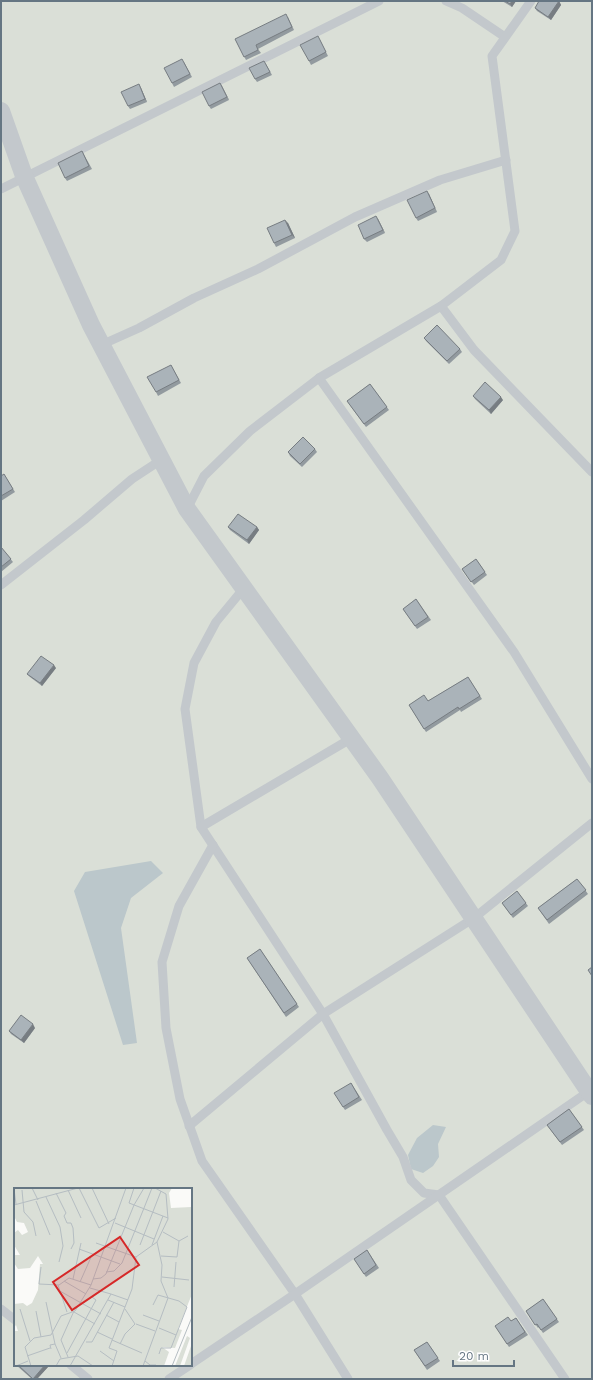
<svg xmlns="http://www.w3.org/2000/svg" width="593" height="1380" font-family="'Work Sans',sans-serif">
	<rect width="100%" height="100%" fill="#fafaf8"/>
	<path fill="#dadfd7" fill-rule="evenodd" d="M1,1H592V1379H1ZM15,1189H191V1365H15Z"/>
	<g fill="#bbc7cb">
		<polygon points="151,861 163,873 131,898 121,928 137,1043 123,1045 74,891 85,872"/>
		<polygon points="433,1125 446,1127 438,1144 439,1157 433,1166 423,1173 411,1169 408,1155 417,1138"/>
	</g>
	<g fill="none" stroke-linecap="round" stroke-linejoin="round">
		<g stroke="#c3c8cc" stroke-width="9">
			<polyline points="446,1 462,8 505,37"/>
			<polyline points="1,189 379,1"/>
			<polyline points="441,306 474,350 592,472"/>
			<polyline points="101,345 139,328 194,298 258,269 355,217 440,180 506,160"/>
			<polyline points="319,378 514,652 592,779"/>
			<polyline points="187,509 204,476 250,431 319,378 441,306 501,260 515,231 492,56 531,1"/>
			<polyline points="1,585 84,520 132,479 161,460"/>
			<polyline points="244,588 216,622 194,663 185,709 201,827 323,1014 387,1130 403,1157 411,1180 424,1193 439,1195 565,1379"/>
			<polyline points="201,827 352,738"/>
			<polyline points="213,845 179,906 162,962 166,1028 180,1099 202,1161 295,1294 348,1379"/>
			<polyline points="189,1126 323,1014 474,918 592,823"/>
			<polyline points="1,1309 15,1320"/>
			<polyline points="191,1364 295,1294 591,1090"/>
			<polyline points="71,1365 88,1379"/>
			<polyline points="169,1379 190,1365"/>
		</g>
		<polyline stroke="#c3c8cc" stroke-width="18" points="1,111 24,176 91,325 187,509 380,778 592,1096"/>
	</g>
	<g fill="#929a9f">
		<polygon points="502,1 516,1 512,7"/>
		<polygon points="559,1 561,5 551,20 537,11 535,8"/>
		<polygon points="288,17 294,30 258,49 261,53 246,60 235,39"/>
		<polygon points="320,40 328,56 311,65 309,61"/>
		<polygon points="184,62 192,77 174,87 172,83"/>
		<polygon points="266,64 272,75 257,82 255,79"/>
		<polygon points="220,83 229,100 211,109 209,106"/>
		<polygon points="141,88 147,102 130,109 128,106"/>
		<polygon points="82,151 92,169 67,181 65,178"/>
		<polygon points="429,194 437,212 418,221 416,218"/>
		<polygon points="378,219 385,233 367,242 364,239"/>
		<polygon points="288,223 295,238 276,247 274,243"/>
		<polygon points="424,338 460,349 462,352 449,364 426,341"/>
		<polygon points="171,365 181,383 158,396 156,392"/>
		<polygon points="370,384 389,410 366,427 347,401"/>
		<polygon points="473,396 503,400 491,414 475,399"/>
		<polygon points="315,449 317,452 302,467 290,456 288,452"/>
		<polygon points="4,474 15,492 1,501 1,476"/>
		<polygon points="228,527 257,527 259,530 249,544 230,530"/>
		<polygon points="1,547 13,562 1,572"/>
		<polygon points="476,559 487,575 474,585 462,569"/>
		<polygon points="416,599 431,620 417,629 403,609"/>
		<polygon points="56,668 42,686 30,677 27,674"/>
		<polygon points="468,677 482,699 461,712 460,710 426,732 409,705 428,701"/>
		<polygon points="577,879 588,894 549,924 538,908"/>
		<polygon points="517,891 528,906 513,918 502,903"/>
		<polygon points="260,949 299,1007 286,1017 247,958"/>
		<polygon points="35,1028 24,1043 11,1034 9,1031"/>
		<polygon points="351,1083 362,1100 345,1110 343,1107"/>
		<polygon points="569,1109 584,1130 562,1145 547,1125"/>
		<polygon points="367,1250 379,1268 366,1277 354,1259"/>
		<polygon points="543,1299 559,1322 543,1333 539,1327 538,1328 526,1311"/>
		<polygon points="516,1318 528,1335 509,1347 495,1326 511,1321"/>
		<polygon points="427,1342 440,1361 427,1370 414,1350"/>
		<polygon points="16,1365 47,1365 48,1367 37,1379 32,1379"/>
	</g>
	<g fill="#777d82">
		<polygon points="512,1 516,1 512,7 510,4"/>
		<polygon points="559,1 561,5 551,20 548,17"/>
		<polygon points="220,83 222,86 229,100 227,97"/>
		<polygon points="139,84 141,88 147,102 145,99"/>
		<polygon points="427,191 429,194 437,212 435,208"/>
		<polygon points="376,216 378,219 385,233 383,230"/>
		<polygon points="285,220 288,223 295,238 292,235"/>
		<polygon points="501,397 503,400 491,414 489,410"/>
		<polygon points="257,527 259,530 249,544 247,540"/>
		<polygon points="54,665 56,668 42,686 40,683"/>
		<polygon points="33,1024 35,1028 24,1043 21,1040"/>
		<polygon points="45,1365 47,1365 48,1367 37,1379 33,1379"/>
	</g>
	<g fill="#aab3b9" stroke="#777d82">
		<polygon points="505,1 512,1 510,4"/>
		<polygon points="539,1 559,1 548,17 535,8"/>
		<polygon points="286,14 292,27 256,45 258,50 244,57 235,39"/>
		<polygon points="318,36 326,52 309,61 300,45"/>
		<polygon points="182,59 190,74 172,83 164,68"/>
		<polygon points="264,61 270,72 255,79 249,68"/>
		<polygon points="220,83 227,97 209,106 202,92"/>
		<polygon points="139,84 145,99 128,106 121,92"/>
		<polygon points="82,151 89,166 65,178 58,163"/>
		<polygon points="427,191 435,208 416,218 407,200"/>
		<polygon points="376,216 383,230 364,239 358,225"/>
		<polygon points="285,220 292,235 274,243 267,228"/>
		<polygon points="437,325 460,349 447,361 424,338"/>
		<polygon points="171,365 179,380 156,392 147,377"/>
		<polygon points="485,382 501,397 489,410 473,396"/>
		<polygon points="370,384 387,407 364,424 347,401"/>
		<polygon points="303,437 315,449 300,464 288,452"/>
		<polygon points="4,474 13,489 1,496 1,476"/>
		<polygon points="238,514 257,527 247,540 228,527"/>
		<polygon points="1,547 11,559 1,567"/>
		<polygon points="476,559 485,572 471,582 462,569"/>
		<polygon points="416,599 428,617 415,626 403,609"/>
		<polygon points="41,656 54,665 40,683 27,674"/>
		<polygon points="468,677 480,696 459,709 458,707 424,729 409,705 424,695 428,701"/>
		<polygon points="577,879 586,890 547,920 538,908"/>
		<polygon points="517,891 526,903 511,915 502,903"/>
		<polygon points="260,949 297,1004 284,1013 247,958"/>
		<polygon points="592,967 592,976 588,970"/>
		<polygon points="21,1015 33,1024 21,1040 9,1031"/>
		<polygon points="351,1083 359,1097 343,1107 334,1093"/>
		<polygon points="569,1109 582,1127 560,1142 547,1125"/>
		<polygon points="367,1250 376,1265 364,1274 354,1259"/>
		<polygon points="543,1299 557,1319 541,1330 537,1324 535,1325 526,1311"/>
		<polygon points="508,1317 511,1321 516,1318 525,1332 507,1344 495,1326"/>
		<polygon points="427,1342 438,1358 425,1366 414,1350"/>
		<polygon points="18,1365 45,1365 33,1379"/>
	</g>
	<g transform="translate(14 1188)">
		<rect width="178" height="178" fill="#fafaf8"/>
		<path d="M0,0H158L155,5L157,20L177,19L178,7V106L164,141L168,142L161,160L148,159L155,164L150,178H0V143H4L2,137L0,140V116L9,115L13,118L18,115L24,102L26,76H29L24,68L16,80L4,81L0,75V67H6L0,57V45L4,42L8,47L14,44L10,35L3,34L0,28ZM173,148L176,150L166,178H161ZM177,156L178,178H170L177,158Z" fill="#dadfd7"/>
		<path fill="none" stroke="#b5bdc2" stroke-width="1" d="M18,0L24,12M65,0L85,40L102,30M78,0L95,36M120,0L115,15L154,30M0,1L2,16M8,2L10,24L19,34L22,48M54,2L67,30M42,5L52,25L50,28L53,35H57L59,40L60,55L57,61M32,9L46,39L49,58L45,74M22,13L36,47M0,17L64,0M101,35L140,51M149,44L165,53M82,55L122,69M126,57L147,3M138,57L149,28M65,61L106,76M147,68L163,69L165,53L174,48M27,79L25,96L45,97L55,90L77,97M92,84L100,83L108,75L138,0M148,89L175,92M59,91L67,55M79,91L87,90L92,86L120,17L130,0M50,93L72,106M66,94L78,67M44,97L53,124M160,99L162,74M44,102L87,126M97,106L114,112M94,112L111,119M32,114L41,156L36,157L37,161M139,117L144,107L165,113L173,119L157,160H147L145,166M6,121L16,153M22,123L27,149M60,124L81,136M92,127L105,134M129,127L145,133M122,136L141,143M145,140L162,147M83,144L98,151M98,152L128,165M72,154H78L100,114M41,156L47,170M106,156L111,146L121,136L111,121M86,163L100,173M53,165L82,112L78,109M13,168L36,160M54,169L47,152L60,123M131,173L136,177H142M2,178L14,173M17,178L11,159L20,150L37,147L47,128L61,123L66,115L77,97L112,0M42,178L46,171L64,168L79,178M56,178L97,106L76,100M98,178L103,163L95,160L118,101L122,69L143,54L154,31L152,6L141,0M129,178L154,110L147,93L148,77L143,54M158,178L178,129"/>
		<path fill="#d62828" fill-opacity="0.15" stroke="#d62828" stroke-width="2" d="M106,49L125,77L58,122L39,94Z"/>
		<rect width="178" height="178" fill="none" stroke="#657683" stroke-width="2"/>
	</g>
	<rect width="593" height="1380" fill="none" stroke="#657683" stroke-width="4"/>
	<path d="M453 1360v6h61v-6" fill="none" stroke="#657683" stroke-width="2"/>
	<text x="459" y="1360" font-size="12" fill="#657683" stroke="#ffffff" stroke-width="3" paint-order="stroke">20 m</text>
</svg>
